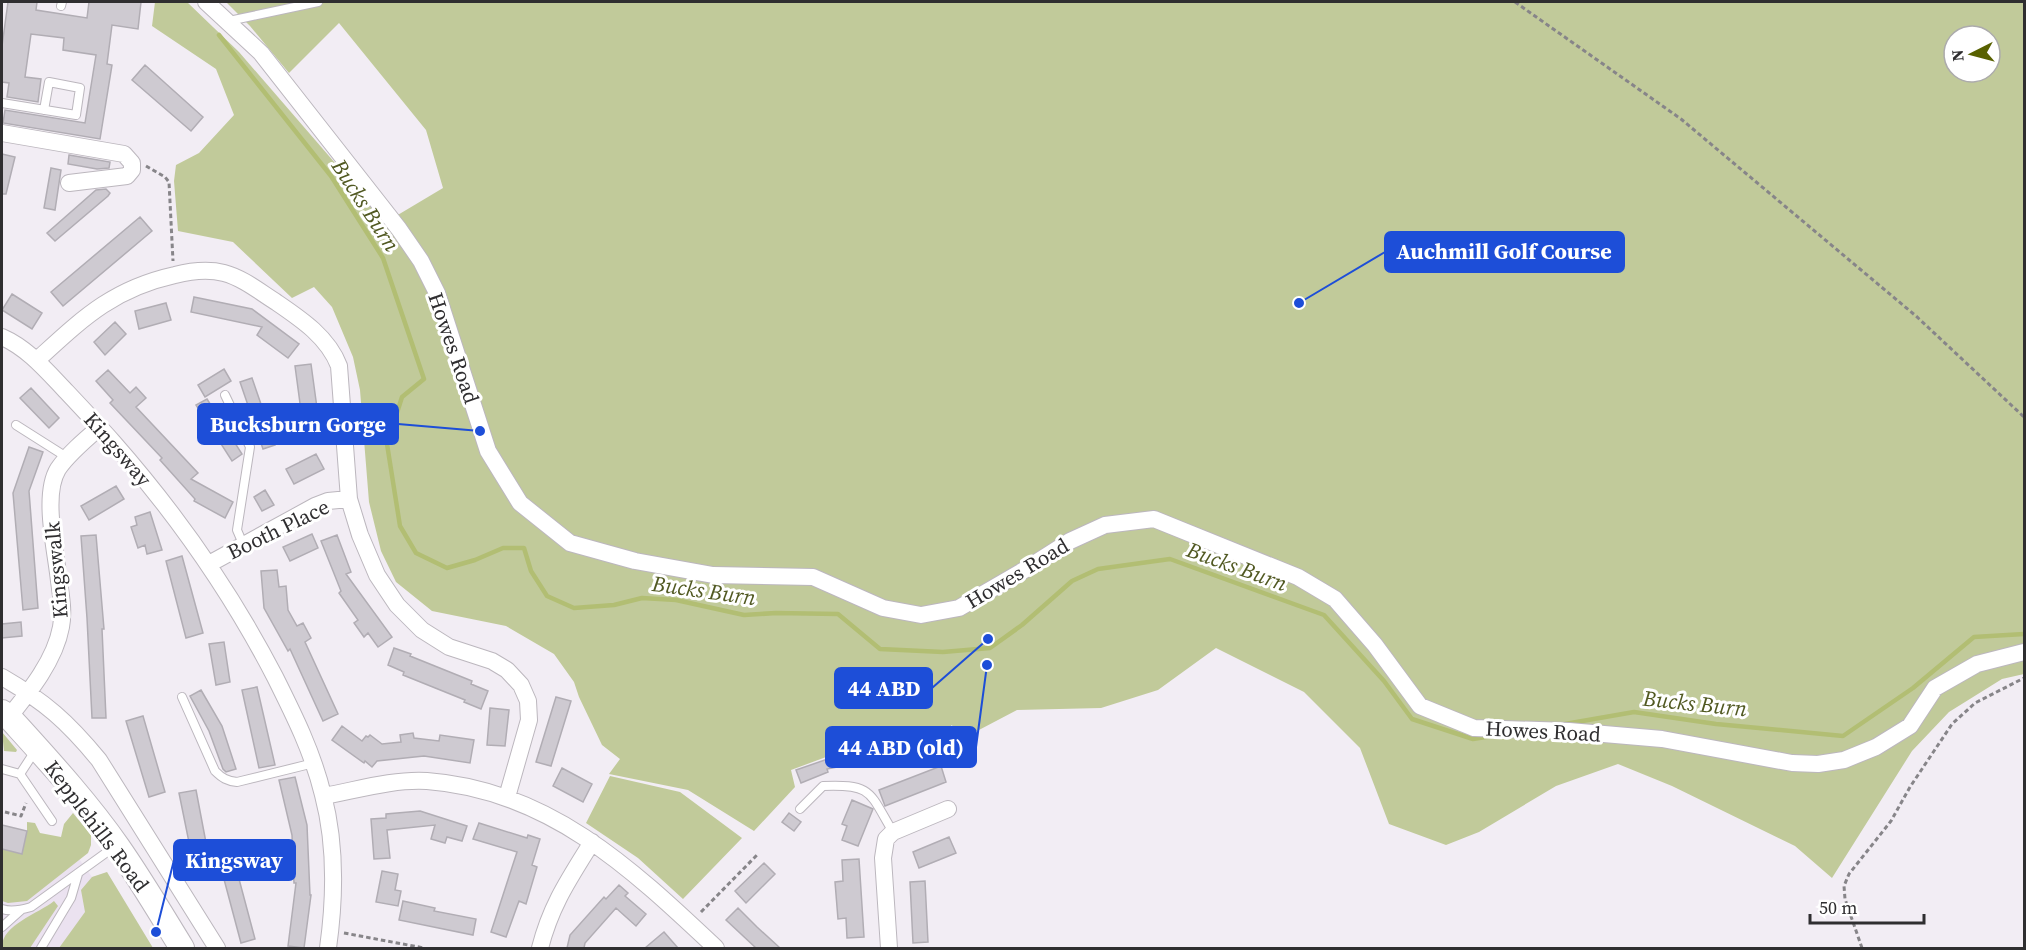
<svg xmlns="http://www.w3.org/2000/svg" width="2026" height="950" font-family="'Source Serif 4',serif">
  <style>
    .built { fill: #ebe2f0 }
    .green { fill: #c1ca9a; fill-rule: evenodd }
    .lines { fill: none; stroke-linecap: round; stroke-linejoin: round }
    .stream { stroke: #b2be73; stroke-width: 4.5 }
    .building { fill: #cecad1; stroke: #b1adb4; stroke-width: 1.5 }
    .lane-casing { stroke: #bcb7be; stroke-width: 10 }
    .street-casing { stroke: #bcb7be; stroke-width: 18 }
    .secondary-casing { stroke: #bcb7be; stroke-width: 26 }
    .path { stroke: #878589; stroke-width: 3; stroke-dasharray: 4.5 3; stroke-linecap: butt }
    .lane { stroke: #fff; stroke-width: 8 }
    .street { stroke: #fff; stroke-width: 16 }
    .secondary { stroke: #fff; stroke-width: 24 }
    .labels { text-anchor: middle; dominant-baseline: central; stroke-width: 6; stroke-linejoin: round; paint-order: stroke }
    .street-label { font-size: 21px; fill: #2f2e30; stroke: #fff }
    .water-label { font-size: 22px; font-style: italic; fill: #515922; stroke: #fff }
    .leader { fill: none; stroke: #1d4ed8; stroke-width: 2 }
    .callout-dot { fill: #1d4ed8; stroke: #fff; stroke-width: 2 }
    .callout { fill: #1d4ed8; stroke: #1d4ed8; stroke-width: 2 }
    .callout-label { font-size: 22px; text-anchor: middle; font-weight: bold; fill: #fff }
  </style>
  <rect width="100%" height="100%" fill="#f2edf4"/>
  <path class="built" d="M72,849L92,877L107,872L153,948H2V864Z"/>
  <path class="green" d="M155,2H187L239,52L386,222L443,188L426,130L339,23L289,73L250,26L226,2H2024V674L2002,679L1949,712L1912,751L1832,878L1795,846L1672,786L1618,764L1556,786L1479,832L1446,845L1389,824L1360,748L1304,692L1216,648L1158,690L1101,708L1017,710L958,741L952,725L946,730L845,750L791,770L795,787L754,831L688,790L609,774L620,759L602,745L579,697L574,682L554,654L506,626L432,611L396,582L381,551L369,502L360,390L353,357L332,307L314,287L292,298L233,242L178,231L174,181L176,165L199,153L234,115L216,69L152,26ZM1954,36H1990V72H1954Z
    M2,732L17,750L16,752L4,751Z
    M610,776L680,792L742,838L683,899L638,858L586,823Z
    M73,813L91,835V845L88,853L27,901L8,903L2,901V849L22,853L27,831V822L35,823L40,833L61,837L64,824Z
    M107,872L153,948H59L85,912L81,890L92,877Z
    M54,901L58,906L30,948H2C1,925 38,914 54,901Z"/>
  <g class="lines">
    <path class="stream" d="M219,35L331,176L383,258L424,379L402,397L387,444L400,526L416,553L447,568L475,560L503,548H524L531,571L547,596L574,608L614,605L642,598L676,600L744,615L776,613L838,614L880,649L943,652L990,648L1022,625L1072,581L1098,569L1170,559L1324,615L1384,681L1412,719L1473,739L1492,736
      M1565,724L1634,712L1716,724L1843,736L1913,688L1974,637L2024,634"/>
  </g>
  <path class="building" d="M8,2H37L36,10L87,18L89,2H141L138,29L112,25L107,64L112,65L100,139L3,123L5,110L85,123L96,55L63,50L64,38L31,34L25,77L41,79L38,102L7,97L9,83L2,82V46Z
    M145,65L203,117L191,131L132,80Z
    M2,154L15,157L6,194H2Z
    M69,155L110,162L109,168L97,169L68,164Z
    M51,168L61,170L55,210L44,208Z
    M106,189L110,193L108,196L55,241L47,233L96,190Z
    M140,217L152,231L63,306L51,292Z
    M12,294L42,313L32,329L2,310Z
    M194,297L252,309L299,344L288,358L257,335L262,327L191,312Z
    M166,303L171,320L139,329L135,311Z
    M115,322L126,334L105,355L94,342Z
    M311,364L320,430L304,433L295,366Z
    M224,369L231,381L205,397L198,385Z
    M108,370L130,393L136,387L146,398L136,407L198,473L191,479L233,502L225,518L194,501L195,499L160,460L162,458L110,403L113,400L96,381Z
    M252,378L275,445L263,449L240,382Z
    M31,388L59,418L49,428L20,398Z
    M207,399L242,454L232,461L196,405Z
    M29,447L43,452L29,491L38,608L23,610L13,493Z
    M316,454L324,469L294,484L286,469Z
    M116,486L124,499L89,520L81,506Z
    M265,490L274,505L262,511L254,497Z
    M150,512L162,550L147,554L145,545L138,548L131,527L137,525L135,517Z
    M312,534L318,548L290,561L283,547Z
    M96,535L104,629H102L106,718H92L87,618L81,536Z
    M337,535L351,572L346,574L392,637L378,647L368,633L364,637L354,623L358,620L339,593L341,591L321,541Z
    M182,556L203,633L186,638L166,561Z
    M277,570L279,587L286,586L288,610L297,626L303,623L311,638L305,642L338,714L323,721L290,649L288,651L264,608L261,571Z
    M21,622L22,636L2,638V624Z
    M224,642L230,682L216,685L209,644Z
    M394,648L411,654L410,656L472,681L471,684L488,691L481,709L464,702L465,700L403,675L404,672L388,665Z
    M257,687L275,765L259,768L242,690Z
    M201,690L222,726L236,769L226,772L223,769L209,731L190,696Z
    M556,697L571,701L551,766L536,762Z
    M490,708L509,710L505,746L487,745Z
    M143,716L165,792L149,797L126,721Z
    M342,726L362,741L366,736L368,737L370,735L382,744L401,742L400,735L413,733L414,738L439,741L440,735L474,740L470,763L424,756L377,761L372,767L365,761L364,763L332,740Z
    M845,753L848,765L827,769L828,772L801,783L796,770Z
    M941,766L946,782L885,806L879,790Z
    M562,768L592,784L583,802L553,786Z
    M295,777L307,825L310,895H311L304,948L288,946L296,883H294L292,835L279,780Z
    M196,790L211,869L195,872L179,793Z
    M852,800L873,809L858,846L842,840L847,826L842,824Z
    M420,811L467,826L462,841L447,837L445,843L431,839L435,825L387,830L390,858L374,859L371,819L386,818V814Z
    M789,813L801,822L794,831L782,822Z
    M479,823L527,838L528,835L540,839L532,865L537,867L526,904L519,901L506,937L491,932L517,852L473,839Z
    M2,825L27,831L22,854L2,849Z
    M949,837L956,853L919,868L913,852Z
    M859,859L864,937L847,938L846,918L838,919L835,882L843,881L842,860Z
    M764,863L775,874L746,903L735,891Z
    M235,864L255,939L241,943L221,868Z
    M382,871L398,874L395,890L401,891L398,906L376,902Z
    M925,881L928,942L913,943L910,882Z
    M619,885L628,893L625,896L646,914L636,926L616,908L585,943L584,948H567L570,935L604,897L606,899Z
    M403,901L435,908L434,911L476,919L473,935L399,920Z
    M738,908L757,927L780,948H756L726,920Z
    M664,932L678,948H645L658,937Z"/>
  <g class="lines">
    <defs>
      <path id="lane" d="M61,6L62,2
        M229,21L318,2
        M2,103L76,115L80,88L49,82L44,110
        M225,395L250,447L237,530L243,544
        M16,425L68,458
        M182,697L215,771C222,778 227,781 237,782L314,763
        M35,751L20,774L52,821
        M2,769L20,774
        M800,809L823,786C873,784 869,792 893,832
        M2,909C11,912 21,910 31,907L114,847
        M2,927L21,910
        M41,948L71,898L78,874"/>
      <path id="street" d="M206,2L261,53L399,229L421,261L437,293L488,451L520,503L570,543L635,561L713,575L813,577L883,608L921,615L959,608L1026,569L1070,541L1105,525L1154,519L1298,577L1335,599L1375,645L1420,706L1474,728L1569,731L1662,739L1792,763L1818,764L1844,760L1876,747L1910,726L1935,688L1977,664L2024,652
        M2,133L124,154L132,163V170L127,176L69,183
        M2,337C27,348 45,369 64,389C80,406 97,424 113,442C178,516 230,590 275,677C294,715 313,753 323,795C336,844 335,898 328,948
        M37,360C82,319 112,289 175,275C191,271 208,269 224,273C243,278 260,292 276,302C301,319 328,337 339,366L349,499L360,535L377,575L397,605L422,630L449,647L492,661L507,670L521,685L528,701L529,720L507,797
        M209,564L315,506L328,501L349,499
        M2,677C45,702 67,721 99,760L217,948
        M9,717C30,691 55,660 61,627C64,611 61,597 59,581C56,551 42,495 58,469C68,454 86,439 100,427
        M324,796C357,790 393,779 427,781C549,790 632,869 716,948
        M540,948C551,905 569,879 592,842
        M889,948L883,858L886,839L893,832L948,809"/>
      <path id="secondary" d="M2,712L9,717C47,759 86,801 118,847C141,880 161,914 182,948"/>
    </defs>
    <use href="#lane" class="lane-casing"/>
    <use href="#street" class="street-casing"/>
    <use href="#secondary" class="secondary-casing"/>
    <path class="path" d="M1515,2L1681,119L1916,316L2024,417
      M146,166L165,177L169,182L173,261
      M5,812L21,816L26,803
      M701,912L757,855
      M344,933L424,948
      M1862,948L1845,899L1844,886L1849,874L1891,821L1910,787L1952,724L1975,703L2024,678"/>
    <use href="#lane" class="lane"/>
    <use href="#street" class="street"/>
    <use href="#secondary" class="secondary"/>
  </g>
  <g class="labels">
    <g class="street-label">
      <text transform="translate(454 348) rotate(71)">Howes Road</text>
      <text transform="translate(118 449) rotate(49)">Kingsway</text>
      <text transform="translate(278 529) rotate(-26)">Booth Place</text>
      <text transform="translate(56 570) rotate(-95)">Kingswalk</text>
      <text transform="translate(1017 573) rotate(-31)">Howes Road</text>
      <text transform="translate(1543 731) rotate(3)">Howes Road</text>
      <text transform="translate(97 826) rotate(53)">Kepplehills Road</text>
    </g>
    <g class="water-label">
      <text transform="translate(366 205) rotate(57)">Bucks Burn</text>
      <text transform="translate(1237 566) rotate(20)">Bucks Burn</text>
      <text transform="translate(704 590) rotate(8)">Bucks Burn</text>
      <text transform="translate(1695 703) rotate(6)">Bucks Burn</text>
    </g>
  </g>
  <path class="leader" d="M1299 303L1385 252M480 431L398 424M988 639L932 688M987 665L976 747M156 932L174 860"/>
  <g class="callout-dot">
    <circle cx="1299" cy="303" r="6"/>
    <circle cx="480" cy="431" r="6"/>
    <circle cx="988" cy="639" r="6"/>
    <circle cx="987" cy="665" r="6"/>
    <circle cx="156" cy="932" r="6"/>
  </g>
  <g class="callout">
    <rect x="1385" y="232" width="239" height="40" rx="6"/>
    <rect x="198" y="404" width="200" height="40" rx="6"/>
    <rect x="835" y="668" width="97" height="40" rx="6"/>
    <rect x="826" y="727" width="150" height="40" rx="6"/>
    <rect x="174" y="840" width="121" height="40" rx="6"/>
  </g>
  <g class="callout-label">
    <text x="1504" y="259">Auchmill Golf Course</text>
    <text x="298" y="432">Bucksburn Gorge</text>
    <text x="884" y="696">44 ABD</text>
    <text x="901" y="755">44 ABD (old)</text>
    <text x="234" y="868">Kingsway</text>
  </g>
  <rect width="2026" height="950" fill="none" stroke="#2f2e30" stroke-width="6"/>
  <g transform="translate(1972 54) rotate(264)"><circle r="28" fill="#ffffff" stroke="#acabac" stroke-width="1.5"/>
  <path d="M0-4.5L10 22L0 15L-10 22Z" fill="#586100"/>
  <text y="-9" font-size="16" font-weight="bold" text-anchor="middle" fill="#2f2e30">N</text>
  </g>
  <path d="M1810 914v9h114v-9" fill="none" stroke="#2f2e30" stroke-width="3"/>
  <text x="1819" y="914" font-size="18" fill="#2f2e30" stroke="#ffffff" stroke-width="4.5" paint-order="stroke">50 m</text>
</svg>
